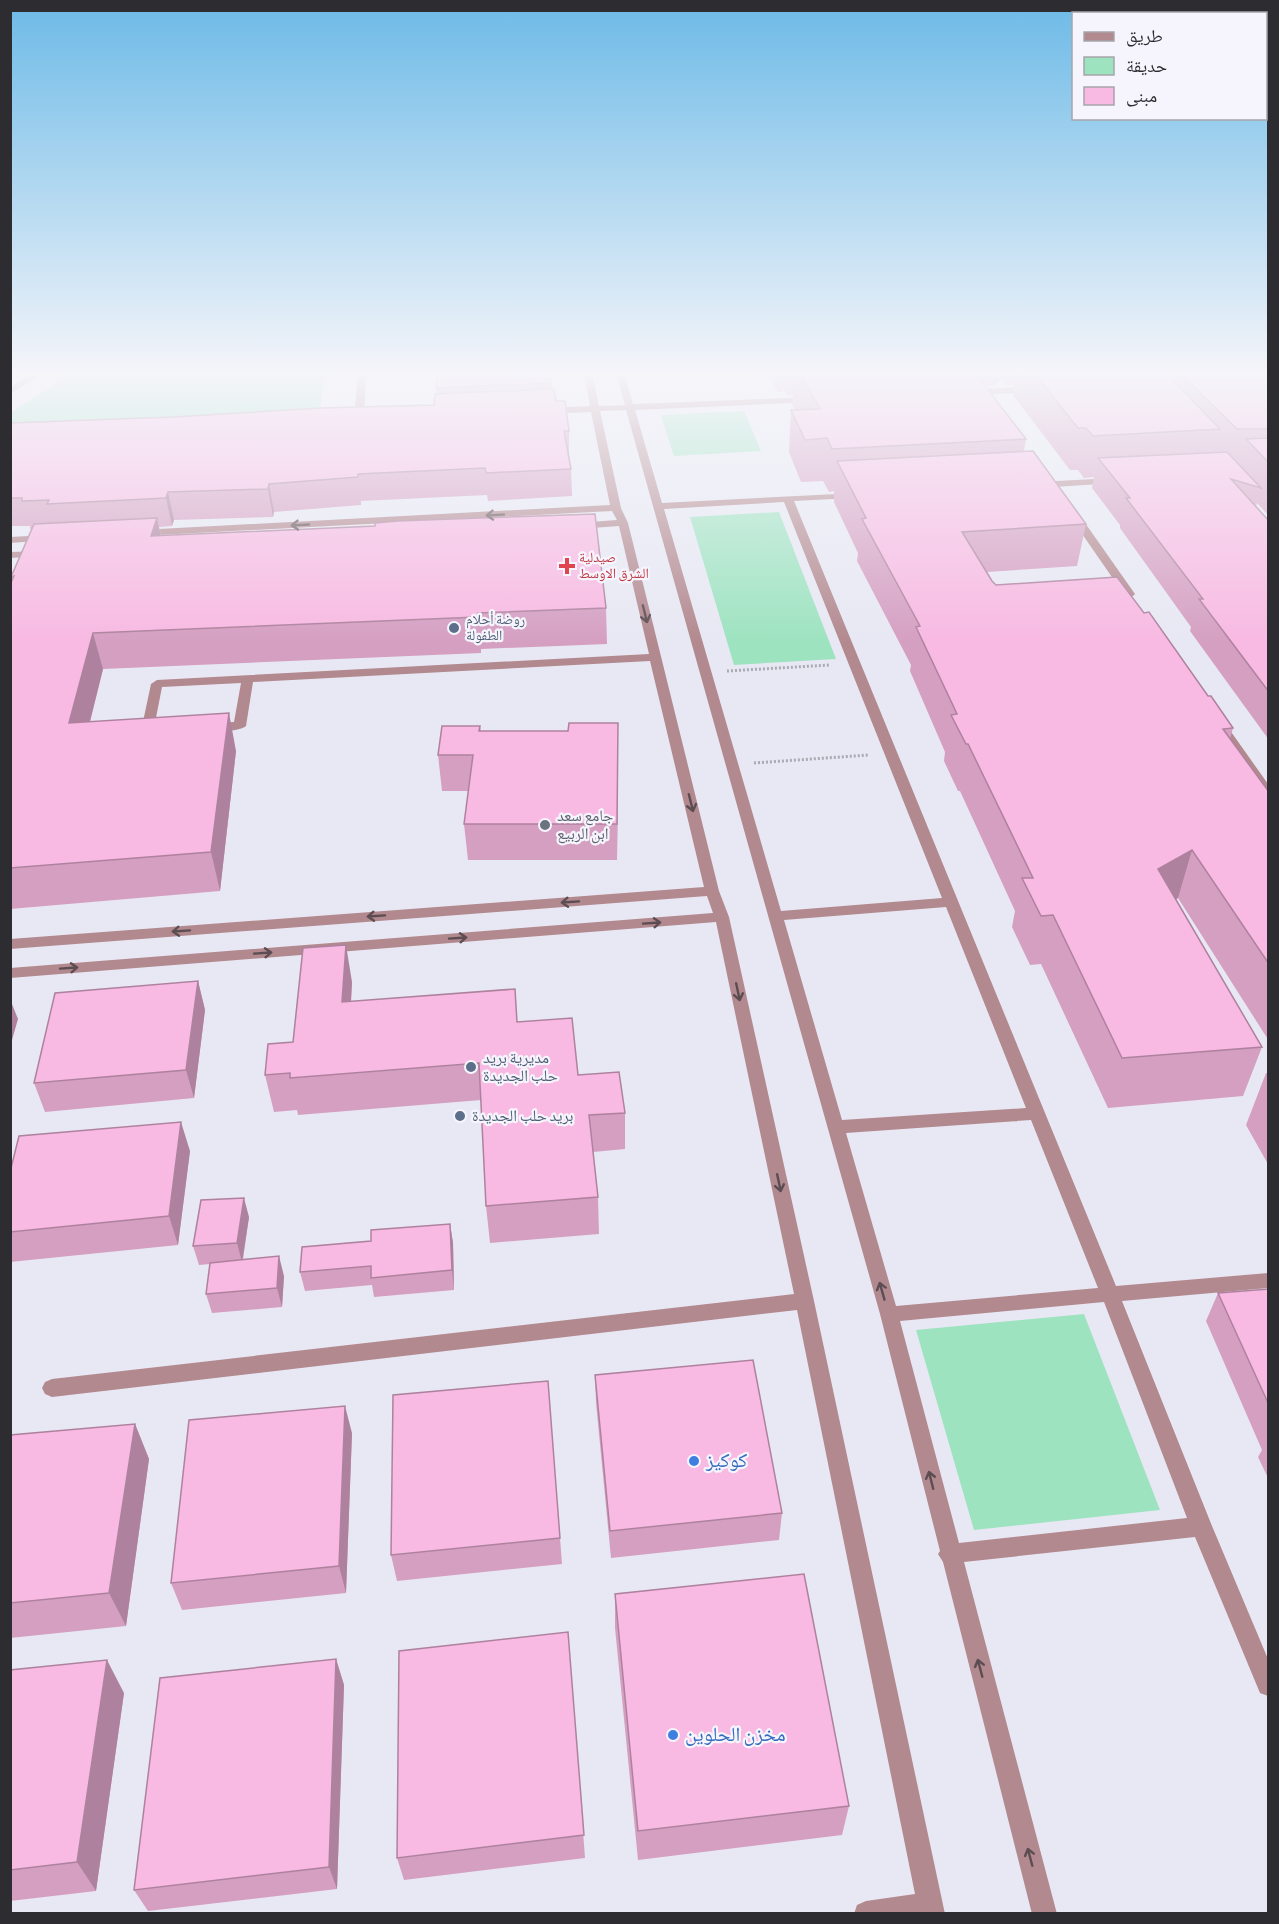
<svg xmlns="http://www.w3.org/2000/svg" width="1279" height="1924" font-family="'Alegreya Sans','Noto Naskh Arabic',sans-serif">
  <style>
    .green { fill: #9de3c0 }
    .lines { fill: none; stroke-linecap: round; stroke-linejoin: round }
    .path { stroke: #aaaab3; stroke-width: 3; stroke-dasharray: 2 2; stroke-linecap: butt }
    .minor { fill: #b2898f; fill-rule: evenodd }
    .wall { fill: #d59fc2 }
    .shaded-wall { fill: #ae829e }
    .building { fill: #f8b9e2; stroke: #ae829e; stroke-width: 1.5 }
    .oneway { stroke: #5c4d52 }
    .health-dot { fill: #e0444e; stroke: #f6f5fd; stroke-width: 2 }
    .service-dot { fill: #5c6f8a; stroke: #f6f5fd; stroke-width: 2 }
    .worship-dot { fill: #6b7280; stroke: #f6f5fd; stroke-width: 2 }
    .shop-dot { fill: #3f7fe0; stroke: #f6f5fd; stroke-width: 2 }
    .labels { text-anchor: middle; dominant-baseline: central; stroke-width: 4.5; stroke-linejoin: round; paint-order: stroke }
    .far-health-label { font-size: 14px; fill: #be3a42; stroke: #f6f5fd; text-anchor: start }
    .far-service-label { font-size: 14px; fill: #4e5e75; stroke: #f6f5fd; text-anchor: start }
    .worship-label { font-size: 16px; fill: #5b616d; stroke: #f6f5fd; text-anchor: start }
    .service-label { font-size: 16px; fill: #4e5e75; stroke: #f6f5fd; text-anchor: start }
    .near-shop-label { font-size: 20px; fill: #366cbe; stroke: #f6f5fd; text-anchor: start }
  </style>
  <rect width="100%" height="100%" fill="#e8e8f4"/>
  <path class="green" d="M73,373H325L319,415L11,430L10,413Z
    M744,411L761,451L674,456L661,415Z
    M779,512L836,659L734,665L690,517Z
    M1084,1314L1160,1510L974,1530L916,1330Z"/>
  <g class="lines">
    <path class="path" d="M727,671L830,665
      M754,763L869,755"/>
    <path class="minor" d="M33,373H44L10,394V387Z
      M358,373H366L364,418L359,421L354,418Z
      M584,373H592L599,406L625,405L616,373H624L633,404L814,397V401L811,402L635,410L662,503L856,493V497L852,498L794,501L1116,1286L1268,1273V1288L1122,1301L1212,1526L1268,1659V1696L1260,1693L1195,1537L964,1562L1057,1914H1032L943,1562L938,1554L940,1551L880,1314L626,410L600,411L621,508L628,523L719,891L729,917L814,1301L945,1914H854L857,1905L866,1901L915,1894L797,1310L52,1397L45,1394L42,1388L45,1382L52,1379L794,1294L716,922L10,978V968L713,913L707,896L10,949V939L704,887L650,661L253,682L246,726C238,732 214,733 206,727L212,723L234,722L241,683L162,687L154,728L158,731L152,735L143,734L141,731L151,684L157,680L649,654L619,526L577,529L572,526L577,523L617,520L612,511L140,536L135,533L140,530L610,505L591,412L547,414L542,411L547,408L590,406ZM784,502L942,898L781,911L664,509ZM946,907L1026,1108L842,1120L784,920ZM1031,1120L1098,1288L896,1306L846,1133ZM1104,1302L1187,1518L959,1543L900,1321Z
      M1035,387L1036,389L1032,392L970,395L966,392L970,389Z
      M1113,478L1116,479V483L1038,488L1033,485L1038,482Z
      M1070,513H1078L1135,594L1133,596H1125L1069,515Z
      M47,535L51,536V540L10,543V537Z
      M40,551L45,554L44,556L10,558V552Z
      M1218,718L1222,719L1268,784V797L1263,796L1212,722Z"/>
  </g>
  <path class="wall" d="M768,373H1269V516L1257,503L1256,507L1269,521V740L1190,631L1191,627L1120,528V525L1092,488L1094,477L1084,478L1078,470H1070L1013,395L1014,385H1005L1001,379L992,386H985L1026,439L1024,451L1086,524L1077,566L987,572L992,581L996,585L1208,696L1233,728L1230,739L1269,792V1041L1178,898L1176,899L1262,1047L1243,1096L1108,1108L1041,964L1030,965L1012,927L1015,911L960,791H958L944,761L945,752L910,671L911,665L857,561L858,553L834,502V491L829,492L823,481L801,482L789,452L791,410H795L792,404L793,395H787L785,391L778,392Z
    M552,383V389L569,431V458L571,469L572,496L488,501L487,495L361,501V505L274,512L273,517L174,520L172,526L159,527L161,535L606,608L607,644L481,649V653L103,669L90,722L236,751L220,891L10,909V585L12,581L11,577L32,529H30V526H10V423L173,417L434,405L437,394L436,388Z
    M618,723L617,860H468L464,824L469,791H442L438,755L480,726L481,731H568Z
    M198,981L205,1010L194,1098L45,1112L34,1083Z
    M352,982L351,1002L517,1022L578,1075L625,1113V1149L593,1152L598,1197L599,1234L490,1243L486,1206L481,1100L298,1115L297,1110L274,1112L265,1075L293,1042Z
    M1266,1073H1269V1166L1246,1125Z
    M190,1151L178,1245L10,1262V1172Z
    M249,1217L243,1260L284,1276L282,1307L212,1313L206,1294L210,1264L199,1265L193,1246Z
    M450,1224L453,1243L454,1290L374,1297L372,1285L305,1291L300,1272L371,1241Z
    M1269,1289V1480L1258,1457L1262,1450L1206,1321L1218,1293Z
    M595,1375L782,1513L779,1540L611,1558L596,1403Z
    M548,1381L562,1564L397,1581L391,1555Z
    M135,1424L149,1459L126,1626L10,1638V1435Z
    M352,1433L346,1593L182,1610L171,1583Z
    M615,1594L849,1806L842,1835L638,1860L615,1628Z
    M568,1632L585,1858L404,1880L397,1858Z
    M336,1659L344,1685L337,1889L148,1911L134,1890Z
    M10,1670L124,1693L96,1891L10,1901Z"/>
  <path class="shaded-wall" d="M972,373H981L978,396Z
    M994,373H1002L1001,379L992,386Z
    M269,484L274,512L273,517L268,489Z
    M168,492L174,520L172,526L166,498Z
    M157,518L164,552L151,536Z
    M93,633L103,669L80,761L69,723Z
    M229,713L236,751L220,891L211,852Z
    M618,723V758L617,860V824Z
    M1192,850L1178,898L1144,918L1158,869Z
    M346,945L352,982L349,1039L342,1002Z
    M198,981L205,1010L194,1098L186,1070Z
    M10,999L18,1019L10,1047Z
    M181,1122L190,1151L178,1245L169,1216Z
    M244,1198L249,1217L242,1262L237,1243Z
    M450,1224L453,1243L454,1290L452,1270Z
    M279,1256L284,1276L282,1307L277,1288Z
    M345,1406L352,1433L346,1593L339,1566Z
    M135,1424L149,1459L126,1626L109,1593Z
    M336,1659L344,1685L337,1889L329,1867Z
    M107,1660L124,1693L96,1891L77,1862Z"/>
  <path class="building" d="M438,373H550L552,383L436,388Z
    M800,373H975L1026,439L832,449L827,438L805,440L791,410L820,409Z
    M1034,373H1166L1220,429L1093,436L1086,428H1078Z
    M1180,373H1269V429H1237Z
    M554,389L556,401H565L569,431H564L571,469L486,473L485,468L358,474V477L269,484L268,489L168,492L166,498L47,504L49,500L22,501V498H10V423L173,417L321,408L434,405L435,394Z
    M1269,438V463L1246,439Z
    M1033,451L1086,524L962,532L992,581L996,585L1117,577L1144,613L1149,612L1208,696H1211L1233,728L1223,729L1269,792V964L1192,850L1158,869L1262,1047L1122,1058L1053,915L1041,916L1022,878H1033L968,744H966L951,715L957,714L916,627L920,626L862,519L866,518L837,461Z
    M1227,452L1261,488L1231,479L1269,521V692L1199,599H1203L1126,498H1130L1098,458Z
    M595,514L606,608L478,613V617L93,633L69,723L229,713L211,852L10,868V585L14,576L11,577L34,524L157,518L151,536L375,526V523L397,521Z
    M569,723H618L617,824H464L473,755H438L442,726H480L479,731H568Z
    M346,945L342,1002L515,989L517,1022L572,1018L578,1075L619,1072L625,1113L589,1115L598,1197L486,1206L479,1063L290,1078V1073L265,1075L268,1044L293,1042L303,948Z
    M198,981L186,1070L34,1083L55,993Z
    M181,1122L169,1216L10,1232V1172L19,1136Z
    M244,1198L237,1243L193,1246L201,1200Z
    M450,1224L452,1270L371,1278V1266L300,1272L302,1247L371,1241V1230Z
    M279,1256L277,1288L206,1294L210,1263Z
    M1269,1289V1405L1218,1293Z
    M753,1360L782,1513L610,1531L595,1375Z
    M548,1381L560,1538L391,1555L393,1395Z
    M345,1406L339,1566L171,1583L189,1420Z
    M135,1424L109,1593L10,1603V1435Z
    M804,1574L849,1806L638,1831L615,1594Z
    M568,1632L584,1835L397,1858L399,1651Z
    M336,1659L329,1867L134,1890L160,1678Z
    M107,1660L77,1862L10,1870V1670Z"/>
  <defs><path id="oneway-shaft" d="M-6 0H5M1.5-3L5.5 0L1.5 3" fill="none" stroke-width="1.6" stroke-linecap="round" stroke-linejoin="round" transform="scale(1.5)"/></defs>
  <g class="oneway">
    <use href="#oneway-shaft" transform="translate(495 515) rotate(177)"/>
    <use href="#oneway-shaft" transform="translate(300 525) rotate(177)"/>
    <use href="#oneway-shaft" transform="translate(645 614) rotate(76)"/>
    <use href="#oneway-shaft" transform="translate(691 803) rotate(76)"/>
    <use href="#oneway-shaft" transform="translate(570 902) rotate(176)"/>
    <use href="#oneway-shaft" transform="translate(376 916) rotate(176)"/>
    <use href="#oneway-shaft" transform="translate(652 923) rotate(-4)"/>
    <use href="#oneway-shaft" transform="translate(181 931) rotate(176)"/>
    <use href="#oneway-shaft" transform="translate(458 938) rotate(-4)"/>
    <use href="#oneway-shaft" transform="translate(263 953) rotate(-4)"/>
    <use href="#oneway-shaft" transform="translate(69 968) rotate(-4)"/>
    <use href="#oneway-shaft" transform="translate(738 992) rotate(78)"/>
    <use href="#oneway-shaft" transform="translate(779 1183) rotate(78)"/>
    <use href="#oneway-shaft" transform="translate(882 1291) rotate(-106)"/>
    <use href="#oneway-shaft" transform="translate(931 1480) rotate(-104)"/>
    <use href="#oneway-shaft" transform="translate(980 1668) rotate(-105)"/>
    <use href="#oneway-shaft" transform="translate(1030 1857) rotate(-105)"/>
  </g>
  <linearGradient id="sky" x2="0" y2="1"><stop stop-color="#6cbae7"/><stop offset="0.58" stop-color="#f5f5fa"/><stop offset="1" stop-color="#f5f5fa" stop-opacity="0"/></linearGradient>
  <rect width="1279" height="643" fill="url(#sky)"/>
  <path class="health-dot" d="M564 557h6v6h6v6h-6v6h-6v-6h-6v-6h6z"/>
  <g class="service-dot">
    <circle cx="454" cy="628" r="6"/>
    <circle cx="471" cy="1067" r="6"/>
    <circle cx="460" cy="1116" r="6"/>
  </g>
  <circle class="worship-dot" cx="545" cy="825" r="6"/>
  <g class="shop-dot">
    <circle cx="694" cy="1461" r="6"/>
    <circle cx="673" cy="1735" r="6"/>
  </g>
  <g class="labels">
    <g class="far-health-label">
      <text x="579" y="558">صيدلية<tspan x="579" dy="16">الشرق الاوسط</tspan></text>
    </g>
    <g class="far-service-label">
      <text x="466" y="620">روضة أحلام<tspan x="466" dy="16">الطفولة</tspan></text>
    </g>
    <g class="worship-label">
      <text x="557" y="816">جامع سعد<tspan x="557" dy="18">ابن الربيع</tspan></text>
    </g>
    <g class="service-label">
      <text x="483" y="1058">مديرية بريد<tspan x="483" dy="18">حلب الجديدة</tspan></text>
      <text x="472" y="1116">بريد حلب الجديدة</text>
    </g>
    <g class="near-shop-label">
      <text x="706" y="1461">كوكيز</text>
      <text x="685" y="1735">مخزن الحلوين</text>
    </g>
  </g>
  <rect width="1279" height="1924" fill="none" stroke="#2d2d31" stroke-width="24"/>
  <rect x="1072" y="12" width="195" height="108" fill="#f6f5fd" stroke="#a6a5ab" stroke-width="1.5"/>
  <rect x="1084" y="32" width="30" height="9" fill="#b2898f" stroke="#a6a5ab" stroke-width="1.5"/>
  <text x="1126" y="42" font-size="18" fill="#2d2d31">طريق</text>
  <rect x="1084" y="57" width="30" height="18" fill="#9de3c0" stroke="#a6a5ab" stroke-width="1.5"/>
  <text x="1126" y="72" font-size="18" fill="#2d2d31">حديقة</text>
  <rect x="1084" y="87" width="30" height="18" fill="#f8b9e2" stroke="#a6a5ab" stroke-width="1.5"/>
  <text x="1126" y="102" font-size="18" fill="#2d2d31">مبنى</text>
</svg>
